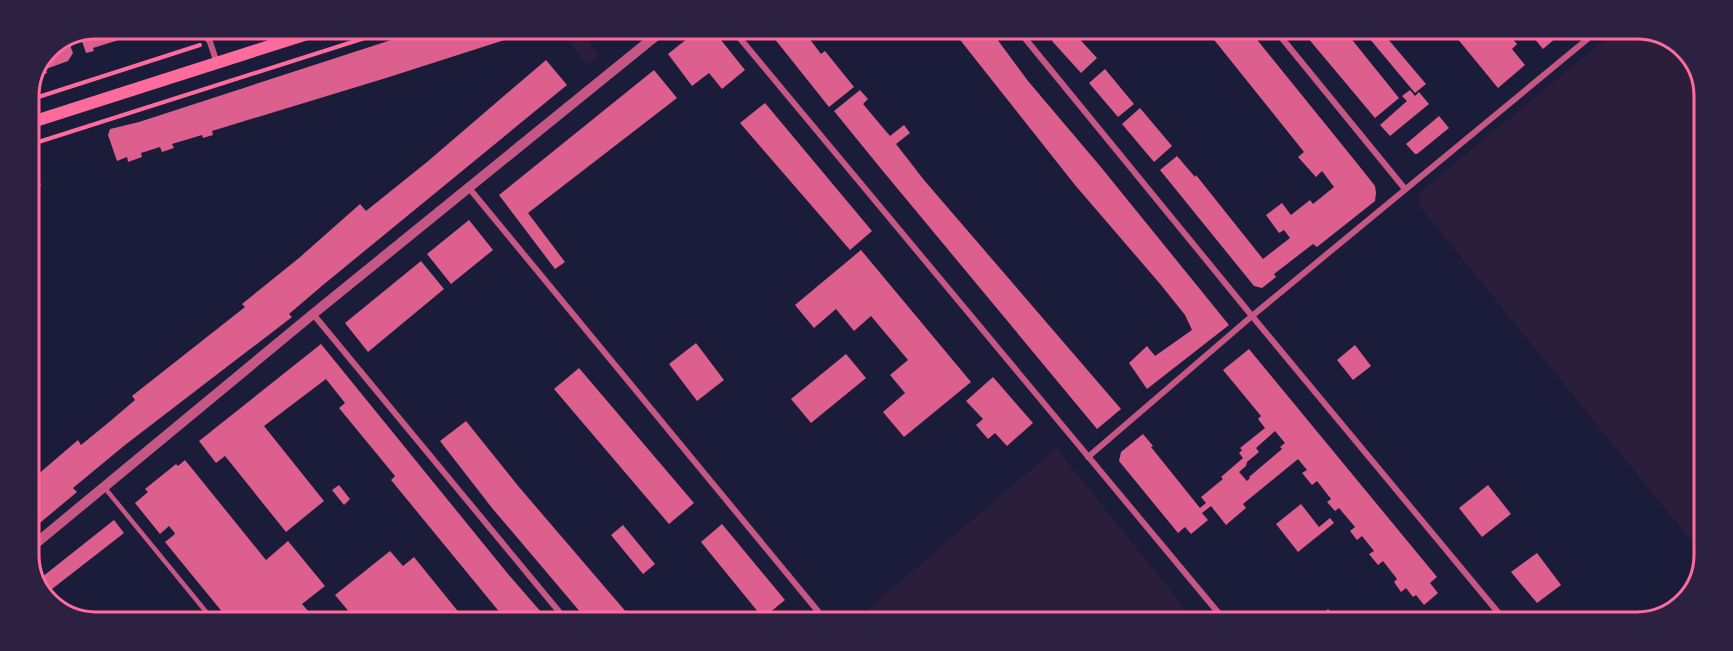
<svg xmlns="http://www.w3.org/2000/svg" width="1733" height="651" font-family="Jost,sans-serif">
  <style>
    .green { fill: #2a1e3b }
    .building { fill: #dd5f8e; fill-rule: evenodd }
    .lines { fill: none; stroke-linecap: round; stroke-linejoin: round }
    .path { stroke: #ff6b9d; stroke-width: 4 }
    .service { stroke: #c65784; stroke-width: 4.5 }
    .minor { stroke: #c65784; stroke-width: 6 }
    .tertiary { stroke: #c65784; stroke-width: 10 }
    .secondary { stroke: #ff6b9d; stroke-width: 12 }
    .rim { fill: none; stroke: #ff6b9d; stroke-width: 3 }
  </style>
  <rect width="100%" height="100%" fill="#1b1b3a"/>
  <path class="green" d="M561,30H583L599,56L587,66Z
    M1614,32H1659L1690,55L1704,92L1701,553L1416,202L1422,197L1419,193Z
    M1056,448L1188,612L1176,621H854Z"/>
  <path class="building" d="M96,28L136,29L138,34L93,48L94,51L86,53L80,35Z
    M425,29L525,30L526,33L386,78L212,131L213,135L203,138L202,135L172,144L174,148L162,152L160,147L141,153L142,157L128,162L127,157L117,161L108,135L110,129L139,122Z
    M698,30H713L745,70L722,89L709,73L692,86L668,54Z
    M774,30H803L821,54L825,51L854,87L829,107L770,33Z
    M953,31H991L1028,81L1100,166L1229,325L1147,389L1129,363L1147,346L1155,356L1192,330L1185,315L1161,285L1075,185Z
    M1063,31H1072L1097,58L1081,73L1052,41Z
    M1207,31H1250L1356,162L1375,186L1376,193L1375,201L1317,247L1313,244L1274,274L1276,277L1262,288L1254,286L1160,170L1177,156L1195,177L1196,175L1263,259L1290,238L1284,230L1279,233L1266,215L1282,203L1291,215L1310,200L1313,204L1334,187L1322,171L1316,177L1298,157L1304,152Z
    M1302,31H1345L1399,98L1375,118Z
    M1364,32H1382L1426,84L1415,93Z
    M1452,32H1507L1517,44L1512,49L1525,65L1498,88Z
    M1529,32H1563L1543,49Z
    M68,40L73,53L68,61L46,69L47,73L36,77L49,48Z
    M546,60L567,85L323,285L289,314L292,317L125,445L73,488L77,492L29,532V482L78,440L81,445L108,423L135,400L132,396L245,307L242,304L299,258L360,204L366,211L427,162Z
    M1105,69L1134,104L1118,117L1089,83Z
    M654,70L677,98L528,213L565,262L555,269L499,195Z
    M860,90L868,99L863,104L890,136L904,125L910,133L896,144L924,180L1121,409L1097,429L882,170L834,111Z
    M1410,90L1415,96L1419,92L1429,104L1390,136L1380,125L1407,101L1402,96Z
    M765,103L872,231L850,250L740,123Z
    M1140,108L1172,146L1154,162L1122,124Z
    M1439,116L1449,128L1417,154H1415L1406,144Z
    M29,152L41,185L29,190Z
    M469,220L493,250L451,284L427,254Z
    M861,250L971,382L904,437L883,412L905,393L890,375L908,360L871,316L854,331L836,309L814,328L795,305Z
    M421,261L444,289L368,352L345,323Z
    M696,343L724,380L697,401L669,364Z
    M321,344L508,574L548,620H506L391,480L395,476L339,408L345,403L326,379L264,426L324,501L286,532L225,456L216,463L199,441Z
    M1355,345L1371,366L1353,380L1337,360Z
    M1249,349L1437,577L1430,583L1438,593L1424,605L1416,595L1413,597L1406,588L1401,592L1394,582L1397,579L1383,561L1378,565L1369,554L1374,551L1362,536L1357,540L1350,531L1355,527L1339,508L1335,511L1327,502L1331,499L1317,481L1312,485L1302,473L1307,470L1298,459L1243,504L1246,508L1226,525L1211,506L1202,513L1208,520L1191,534L1185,527L1178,533L1119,461L1121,452L1143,434L1153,446L1151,447L1200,508L1206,503L1201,497L1223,479L1221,477L1243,458L1239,453L1242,450L1240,448L1265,428L1258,419L1261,416L1223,370ZM1275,431L1285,443L1280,447L1282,449L1249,477L1250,478L1247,481L1239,472L1246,466L1247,462L1259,452L1256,448Z
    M846,354L866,378L811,423L791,399Z
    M579,368L694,503L669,524L554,389Z
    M993,377L1033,423L1007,446L995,433L988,439L976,425L983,419L966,401Z
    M466,421L519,487L633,620H587L492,508L440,441Z
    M185,460L266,560L288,541L325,586L302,604L315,619H228L165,542L175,534L174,532L169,526L160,534L135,503L148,492L145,489L176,464L178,466Z
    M339,485L350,499L344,505L332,490Z
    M1488,485L1511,514L1482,537L1459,508Z
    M1301,504L1319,527L1330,518L1334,523L1298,552L1276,524Z
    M114,520L124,533L43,596L37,581Z
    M722,524L785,600L763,618L701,542Z
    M623,525L655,564L643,574L611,535Z
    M390,551L403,566L414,557L465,620L355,619L335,595Z
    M1537,553L1561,585L1537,603L1511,572Z
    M1328,609L1339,622H1313Z"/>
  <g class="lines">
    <path class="path" d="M222,38L249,29
      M29,100L200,45
      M29,145L393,29"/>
    <path class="service" d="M104,487L212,619"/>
    <path class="minor" d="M201,29L210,42L217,63
      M733,30L1226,622
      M1019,31L1252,316L1506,622
      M1276,31L1405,189
      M469,188L826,621
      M313,314L566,620
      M1088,457L1252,316L1596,32"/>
    <path class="tertiary" d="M29,549L313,314L663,30"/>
    <path class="secondary" d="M29,123L323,29"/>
  </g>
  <path d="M0 0H1733V651H0ZM96 39H1637A57 57 0 0 1 1694 96V555A57 57 0 0 1 1637 612H96A57 57 0 0 1 39 555V96A57 57 0 0 1 96 39Z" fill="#2d2142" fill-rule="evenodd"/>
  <path class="rim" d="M96 39H1637A57 57 0 0 1 1694 96V555A57 57 0 0 1 1637 612H96A57 57 0 0 1 39 555V96A57 57 0 0 1 96 39Z"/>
</svg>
